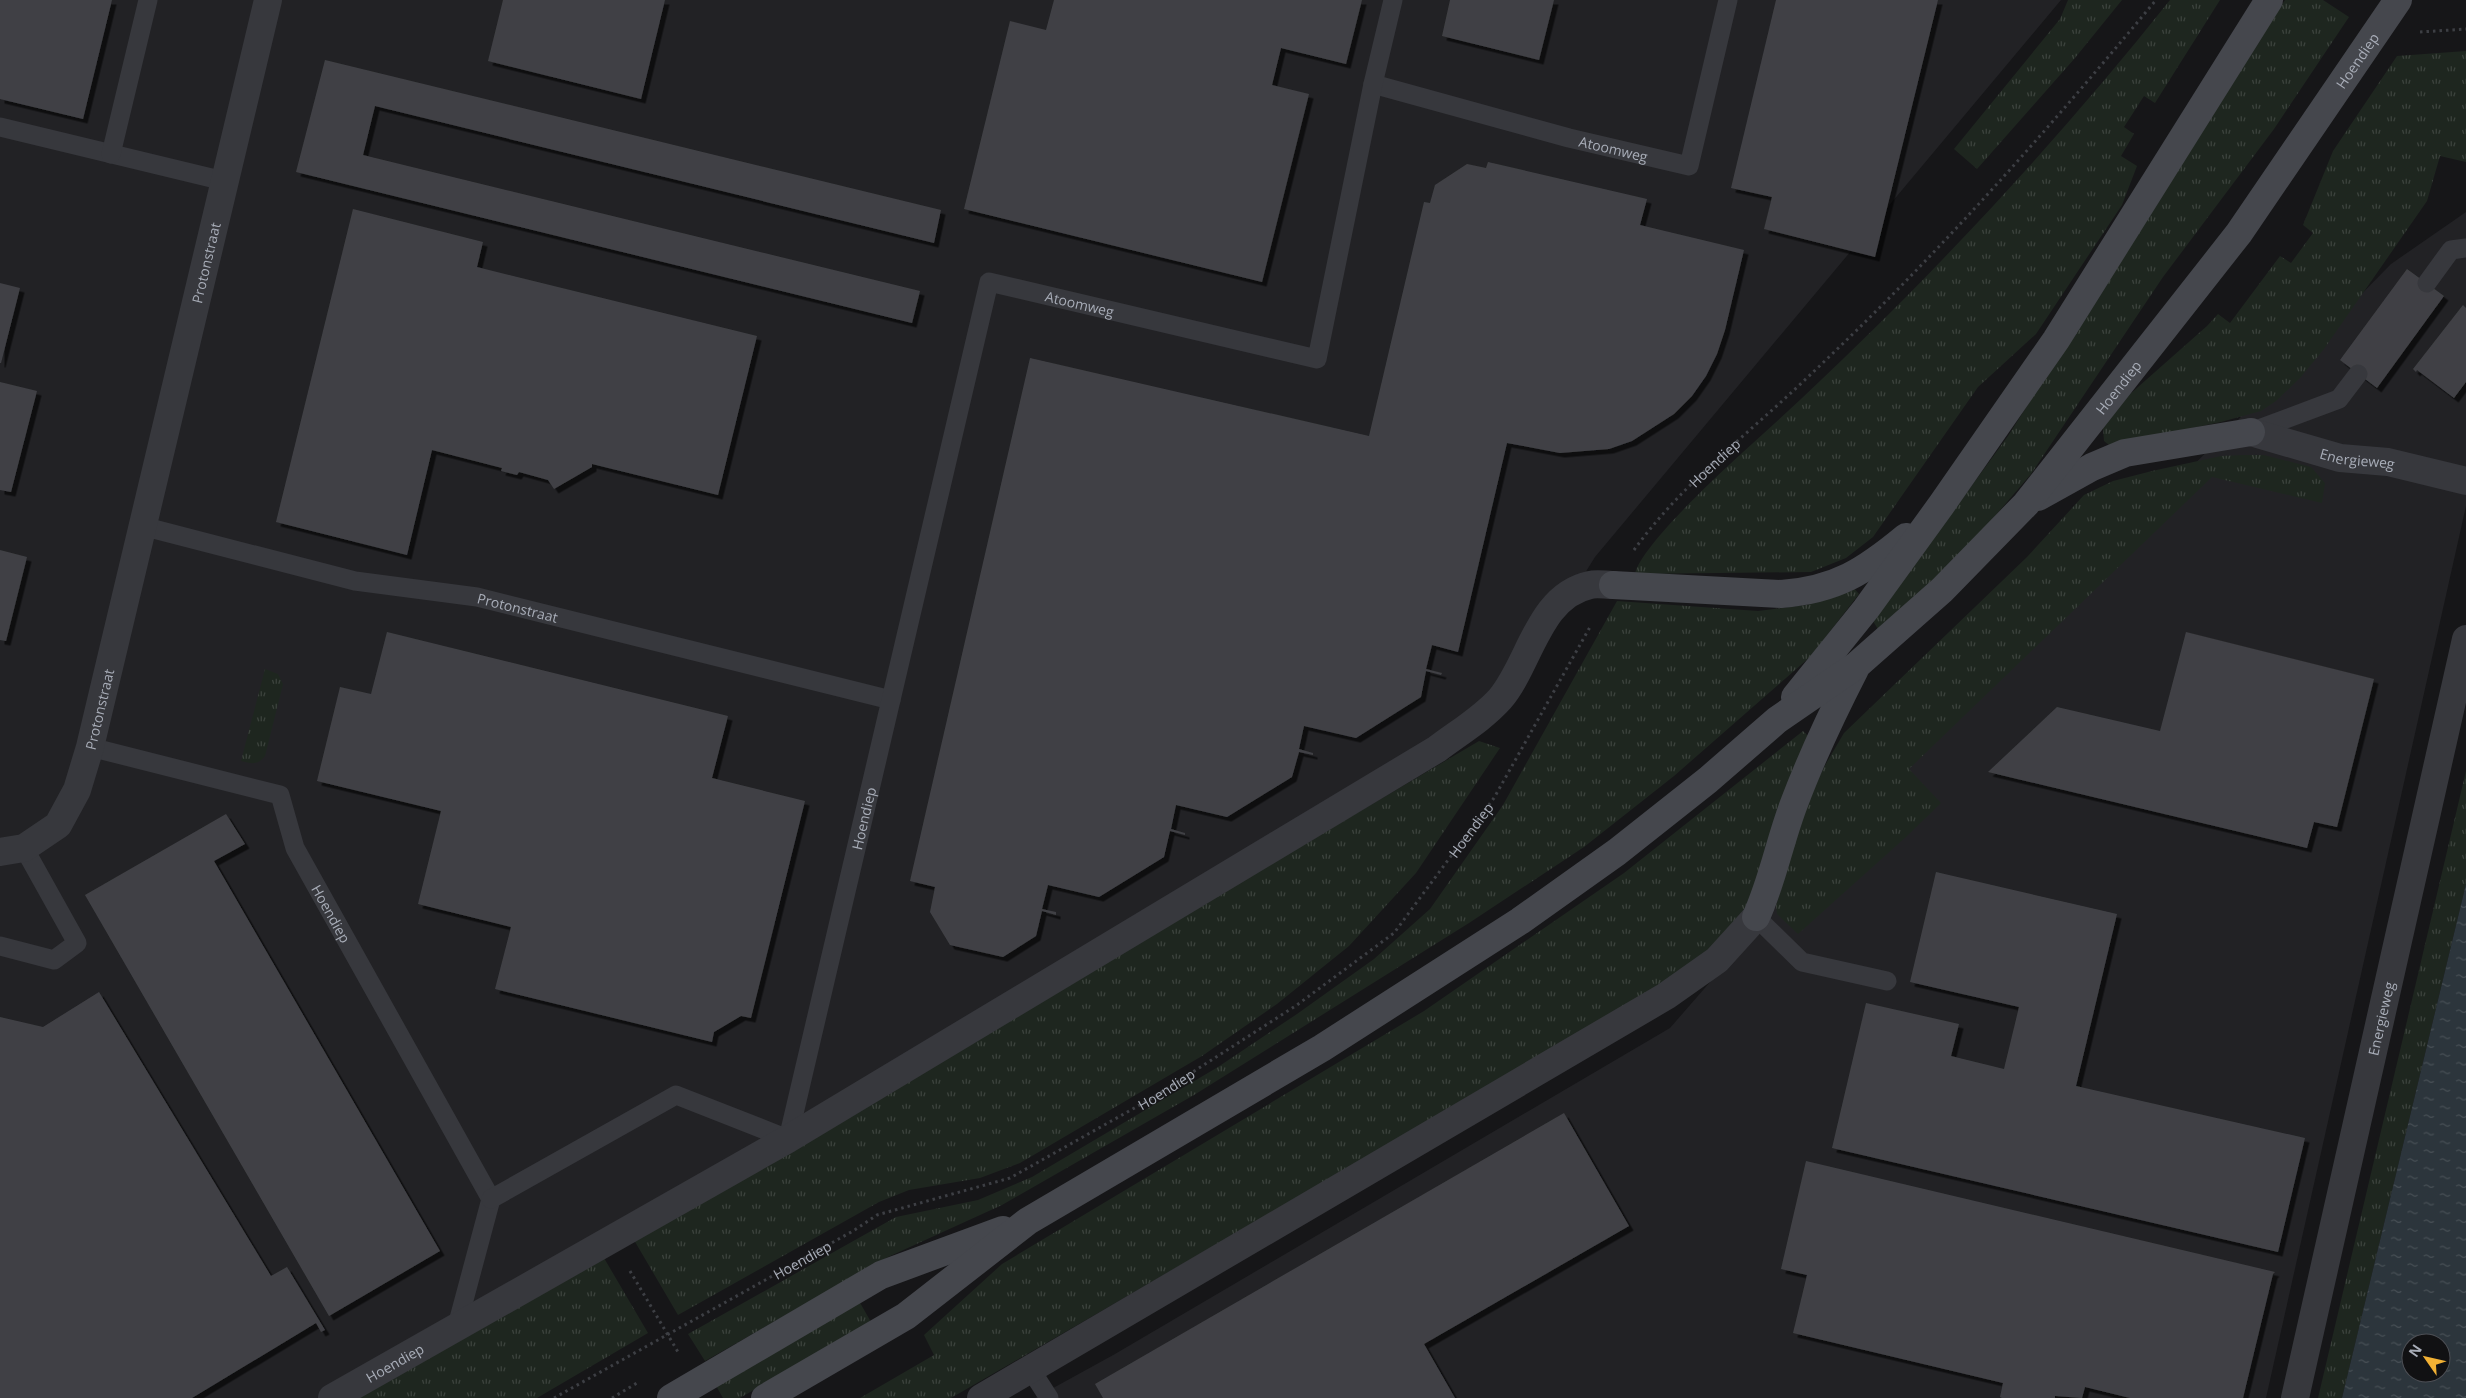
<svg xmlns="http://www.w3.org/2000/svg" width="2466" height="1398" font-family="'Open Sans',sans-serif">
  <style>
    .built { fill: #222225 }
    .grass { fill: url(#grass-tufts) }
    .water { fill: url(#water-ripples); fill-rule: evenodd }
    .building { fill: #404145; filter: url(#shadow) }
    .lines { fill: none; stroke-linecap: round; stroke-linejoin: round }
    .path { stroke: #3d3f44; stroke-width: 3; stroke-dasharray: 2.5 4; stroke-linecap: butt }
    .service { stroke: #37383d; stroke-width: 19 }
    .minor { stroke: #37383d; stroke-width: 28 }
    .secondary { stroke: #45474d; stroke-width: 28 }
    .labels { text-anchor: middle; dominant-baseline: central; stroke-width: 4; stroke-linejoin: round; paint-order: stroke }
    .street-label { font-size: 14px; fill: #a8adb8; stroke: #111113 }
  </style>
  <defs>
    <pattern id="grass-tufts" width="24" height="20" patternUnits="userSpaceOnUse" patternTransform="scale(1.25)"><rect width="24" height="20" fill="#1e261f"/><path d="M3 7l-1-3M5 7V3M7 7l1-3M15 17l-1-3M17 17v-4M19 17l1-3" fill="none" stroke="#3c433d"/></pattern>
    <pattern id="water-ripples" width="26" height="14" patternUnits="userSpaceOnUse" patternTransform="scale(1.25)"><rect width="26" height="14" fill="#2c353c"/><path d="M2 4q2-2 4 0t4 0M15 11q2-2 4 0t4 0" fill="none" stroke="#485056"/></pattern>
    <filter id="shadow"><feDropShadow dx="4.5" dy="4.5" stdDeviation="0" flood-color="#0009"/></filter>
  </defs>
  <rect width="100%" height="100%" fill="#161618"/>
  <path class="built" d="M0,0H2061L1595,557L1496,716L348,1398H0Z
    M2466,212V506L2266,1398H1035L1115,1354L1670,1028L1899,765L2391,264Z"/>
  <path class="grass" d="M2068,0H2122L2075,58L1977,169L1954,149L2060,19Z
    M2170,0H2220L2155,103L2144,96L2124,127L2134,134L2121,156L2137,166L2122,205L2036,334L1978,387L1873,537L1846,558L1811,572L1635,574C1641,546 1718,475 1742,453C1896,315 2041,162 2170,0Z
    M2285,0H2323L2349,17L2274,129L2163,277L2031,474L1965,551L1879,631L1873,621L2008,436Z
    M2466,51V162L2440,156L2427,201L2324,349L2300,378L2276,401L2261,411L2221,422L2109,445L2104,441L2103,428L2129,395L2207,326L2218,314L2230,323L2280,256L2291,263L2313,233L2303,225L2333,151L2397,56Z
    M2243,455H2264L2311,467L2325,483L2322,503L2212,477L1909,769L1941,803L1906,837L1798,934L1777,914L1776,906L1807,803L1824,767L1844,733L2027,557L2084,495L2113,481L2152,471L2221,456Z
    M1852,586L1859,594L1810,657L1674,776L1584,847L1469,923L1194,1095L1002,1205L888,1257L705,1361L688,1334L896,1217L978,1200L1032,1177L1218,1067L1297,1014L1374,959L1430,909L1503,805L1617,601L1758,611L1806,605Z
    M265,669L278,674L283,684L265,756C258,765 252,764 241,761Z
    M1803,731L1811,739L1752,897L1734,926L1682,975L951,1398H860L934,1355L924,1335L1002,1264L1424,1011L1624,873Z
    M1479,741L1500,748L1416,873L1349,946L1277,1004L1202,1056L1020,1163L980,1178L909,1190L879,1202L678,1315L634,1240Z
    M2466,771V884L2342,1398H2318Z
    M604,1258L648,1333L537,1398H355Z
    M859,1301L871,1322L740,1398H723L715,1384Z"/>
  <path class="water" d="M2466,884V1398H2342ZM2411,1343H2441V1373H2411Z"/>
  <path class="building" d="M0,0H112L83,119L0,99Z
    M503,0H665L641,99L488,61Z
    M1054,0H1362L1346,64L1281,48L1272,85L1309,94L1262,282L964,209L1010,21L1046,30Z
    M1450,0H1554L1539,60L1442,36Z
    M1776,0H1938L1875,257L1764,229L1772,197L1731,188Z
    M325,60L941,210L934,243L375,106L363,155L920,291L912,323L296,172Z
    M1488,162L1647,199L1640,225L1744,250L1725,330L1717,354L1706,376L1692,396L1674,414L1632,441L1609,449L1560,453L1507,443L1458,652L1432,645L1426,669L1442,673L1441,675L1426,671L1421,697L1356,738L1304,726L1299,749L1313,753V755L1299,752L1292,777L1227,817L1176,805L1171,829L1185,833V835L1170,831L1164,857L1099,897L1048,885L1042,909L1056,912V915L1042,911L1036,936L1003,957L950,945L930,912L935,887L910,881L1030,358L1369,436L1424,202L1430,203L1435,185L1467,164L1486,168Z
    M353,209L483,242L477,267L757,336L718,495L592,464V467L554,489L548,480L519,472L517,475L501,471L502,468L432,450L407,555L276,522Z
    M2407,269L2444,296L2377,388L2340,360Z
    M0,283L20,288L1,363H0Z
    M2463,305L2466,308V382L2454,398L2417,370L2416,372L2413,369Z
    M0,382L37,391L11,492L0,490Z
    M0,550L27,557L6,641L0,640Z
    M387,632L728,716L712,778L805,801L751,1018L741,1016L714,1032L712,1042L495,989L511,927L418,904L441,811L317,781L340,687L371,694Z
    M2186,632L2374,679L2337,827L2314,822L2307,848L1988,772L2057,707L2160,731Z
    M226,814L245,844L214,861L440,1251L329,1316L85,895Z
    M1936,872L2117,914L2076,1086L2305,1138L2278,1252L1832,1148L1866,1003L1959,1024L1951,1056L2004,1069L2019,1007L1910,982Z
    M99,992L271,1276L287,1267L325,1330L321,1332L316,1323L192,1398H0V1017L43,1027Z
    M1564,1113L1629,1226L1424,1344L1455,1398H1103L1095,1384Z
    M1806,1161L2275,1272L2273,1274L2243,1398H2130L2085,1387L2082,1398L2055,1396V1398H2002L2000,1397L2003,1383L1793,1333L1807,1275L1781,1269Z"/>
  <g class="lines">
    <g class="path">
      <path d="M2420,32L2466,29"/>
      <path id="s1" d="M1634,550C1670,500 1716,460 1762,419C1795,390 1827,359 1859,328C1964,225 2062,113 2156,0"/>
      <path d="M630,1271L678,1352"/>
      <path id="s2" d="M554,1398L853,1231L877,1215L1010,1178L1154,1097L1297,1005L1394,933L1494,798L1590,627"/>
      <path d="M612,1398L637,1383"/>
    </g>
    <g class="service">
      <path id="s3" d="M1373,84L1569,138L1689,166L1728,0"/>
      <path d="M0,127L224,181"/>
      <path d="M111,154L148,0"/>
      <path d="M2427,283L2451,250L2466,248"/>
      <path d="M2251,432L2339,399L2358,374"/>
      <path id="s4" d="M142,526L355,581L477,597L891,700"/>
      <path id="s5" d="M90,747L280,795L295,848L491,1199L457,1326"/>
      <path d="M1756,917L1802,962L1887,981"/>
      <path d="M0,946L54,960L77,943L24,848"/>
      <path id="s6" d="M491,1199L676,1095L788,1139L989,282L1317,359L1373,84L1393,0"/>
      <path d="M1031,1370L1049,1398"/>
    </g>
    <g class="minor">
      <path id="s7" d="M2251,432L2340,458L2388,462L2466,481"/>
      <path id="s8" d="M0,852L24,848L58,825L77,790L90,747L268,0"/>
      <path id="s9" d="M332,1398L788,1139L1437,749C1458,733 1482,719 1500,699C1530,664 1538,596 1590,585C1597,583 1605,585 1613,585"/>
      <path d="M981,1398L1666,996L1717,960L1756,917"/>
      <path id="s10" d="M2295,1398L2466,639"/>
    </g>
    <g class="secondary">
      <path d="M2038,497L2092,467L2125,453L2251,432"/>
      <path d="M1613,585L1781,594C1836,590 1865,571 1906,537"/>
      <path d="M1795,697L1866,609L1942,504L2056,340L2269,0"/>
      <path d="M1756,917C1773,880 1780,839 1795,801C1812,756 1833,712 1855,669"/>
      <path d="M671,1398L881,1275L1003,1230"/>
      <path id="s11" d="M765,1398L906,1316L1028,1221L1322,1048L1520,921L1617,852L1708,780L1777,720L1857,665L1942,590L2026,504L2239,233L2398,0"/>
    </g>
  </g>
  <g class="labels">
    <g class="street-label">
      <text stroke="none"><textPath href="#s11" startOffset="2105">Hoendiep</textPath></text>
      <text stroke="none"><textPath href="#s3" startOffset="249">Atoomweg</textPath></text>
      <text stroke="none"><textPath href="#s8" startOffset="648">Protonstraat</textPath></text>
      <text stroke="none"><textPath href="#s6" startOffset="1306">Atoomweg</textPath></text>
      <text stroke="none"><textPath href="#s11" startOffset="1700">Hoendiep</textPath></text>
      <text stroke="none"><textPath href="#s7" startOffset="110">Energieweg</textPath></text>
      <text stroke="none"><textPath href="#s1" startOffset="119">Hoendiep</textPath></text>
      <text stroke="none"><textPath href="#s4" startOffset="385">Protonstraat</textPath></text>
      <text stroke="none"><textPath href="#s8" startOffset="189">Protonstraat</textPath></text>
      <text stroke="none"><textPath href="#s6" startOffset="662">Hoendiep</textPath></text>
      <text stroke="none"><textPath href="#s2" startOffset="1094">Hoendiep</textPath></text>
      <text stroke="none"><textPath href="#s5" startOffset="326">Hoendiep</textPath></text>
      <text stroke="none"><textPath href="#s10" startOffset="389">Energieweg</textPath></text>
      <text stroke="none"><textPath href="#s2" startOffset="689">Hoendiep</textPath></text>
      <text stroke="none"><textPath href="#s2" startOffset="284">Hoendiep</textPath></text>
      <text stroke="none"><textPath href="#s9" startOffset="72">Hoendiep</textPath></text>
    </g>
  </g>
  <g transform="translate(2426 1358) rotate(304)"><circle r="24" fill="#111113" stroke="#4d4f55"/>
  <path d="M0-4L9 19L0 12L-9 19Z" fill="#f2b134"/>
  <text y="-8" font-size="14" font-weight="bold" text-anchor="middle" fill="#a8adb8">N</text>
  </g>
</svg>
